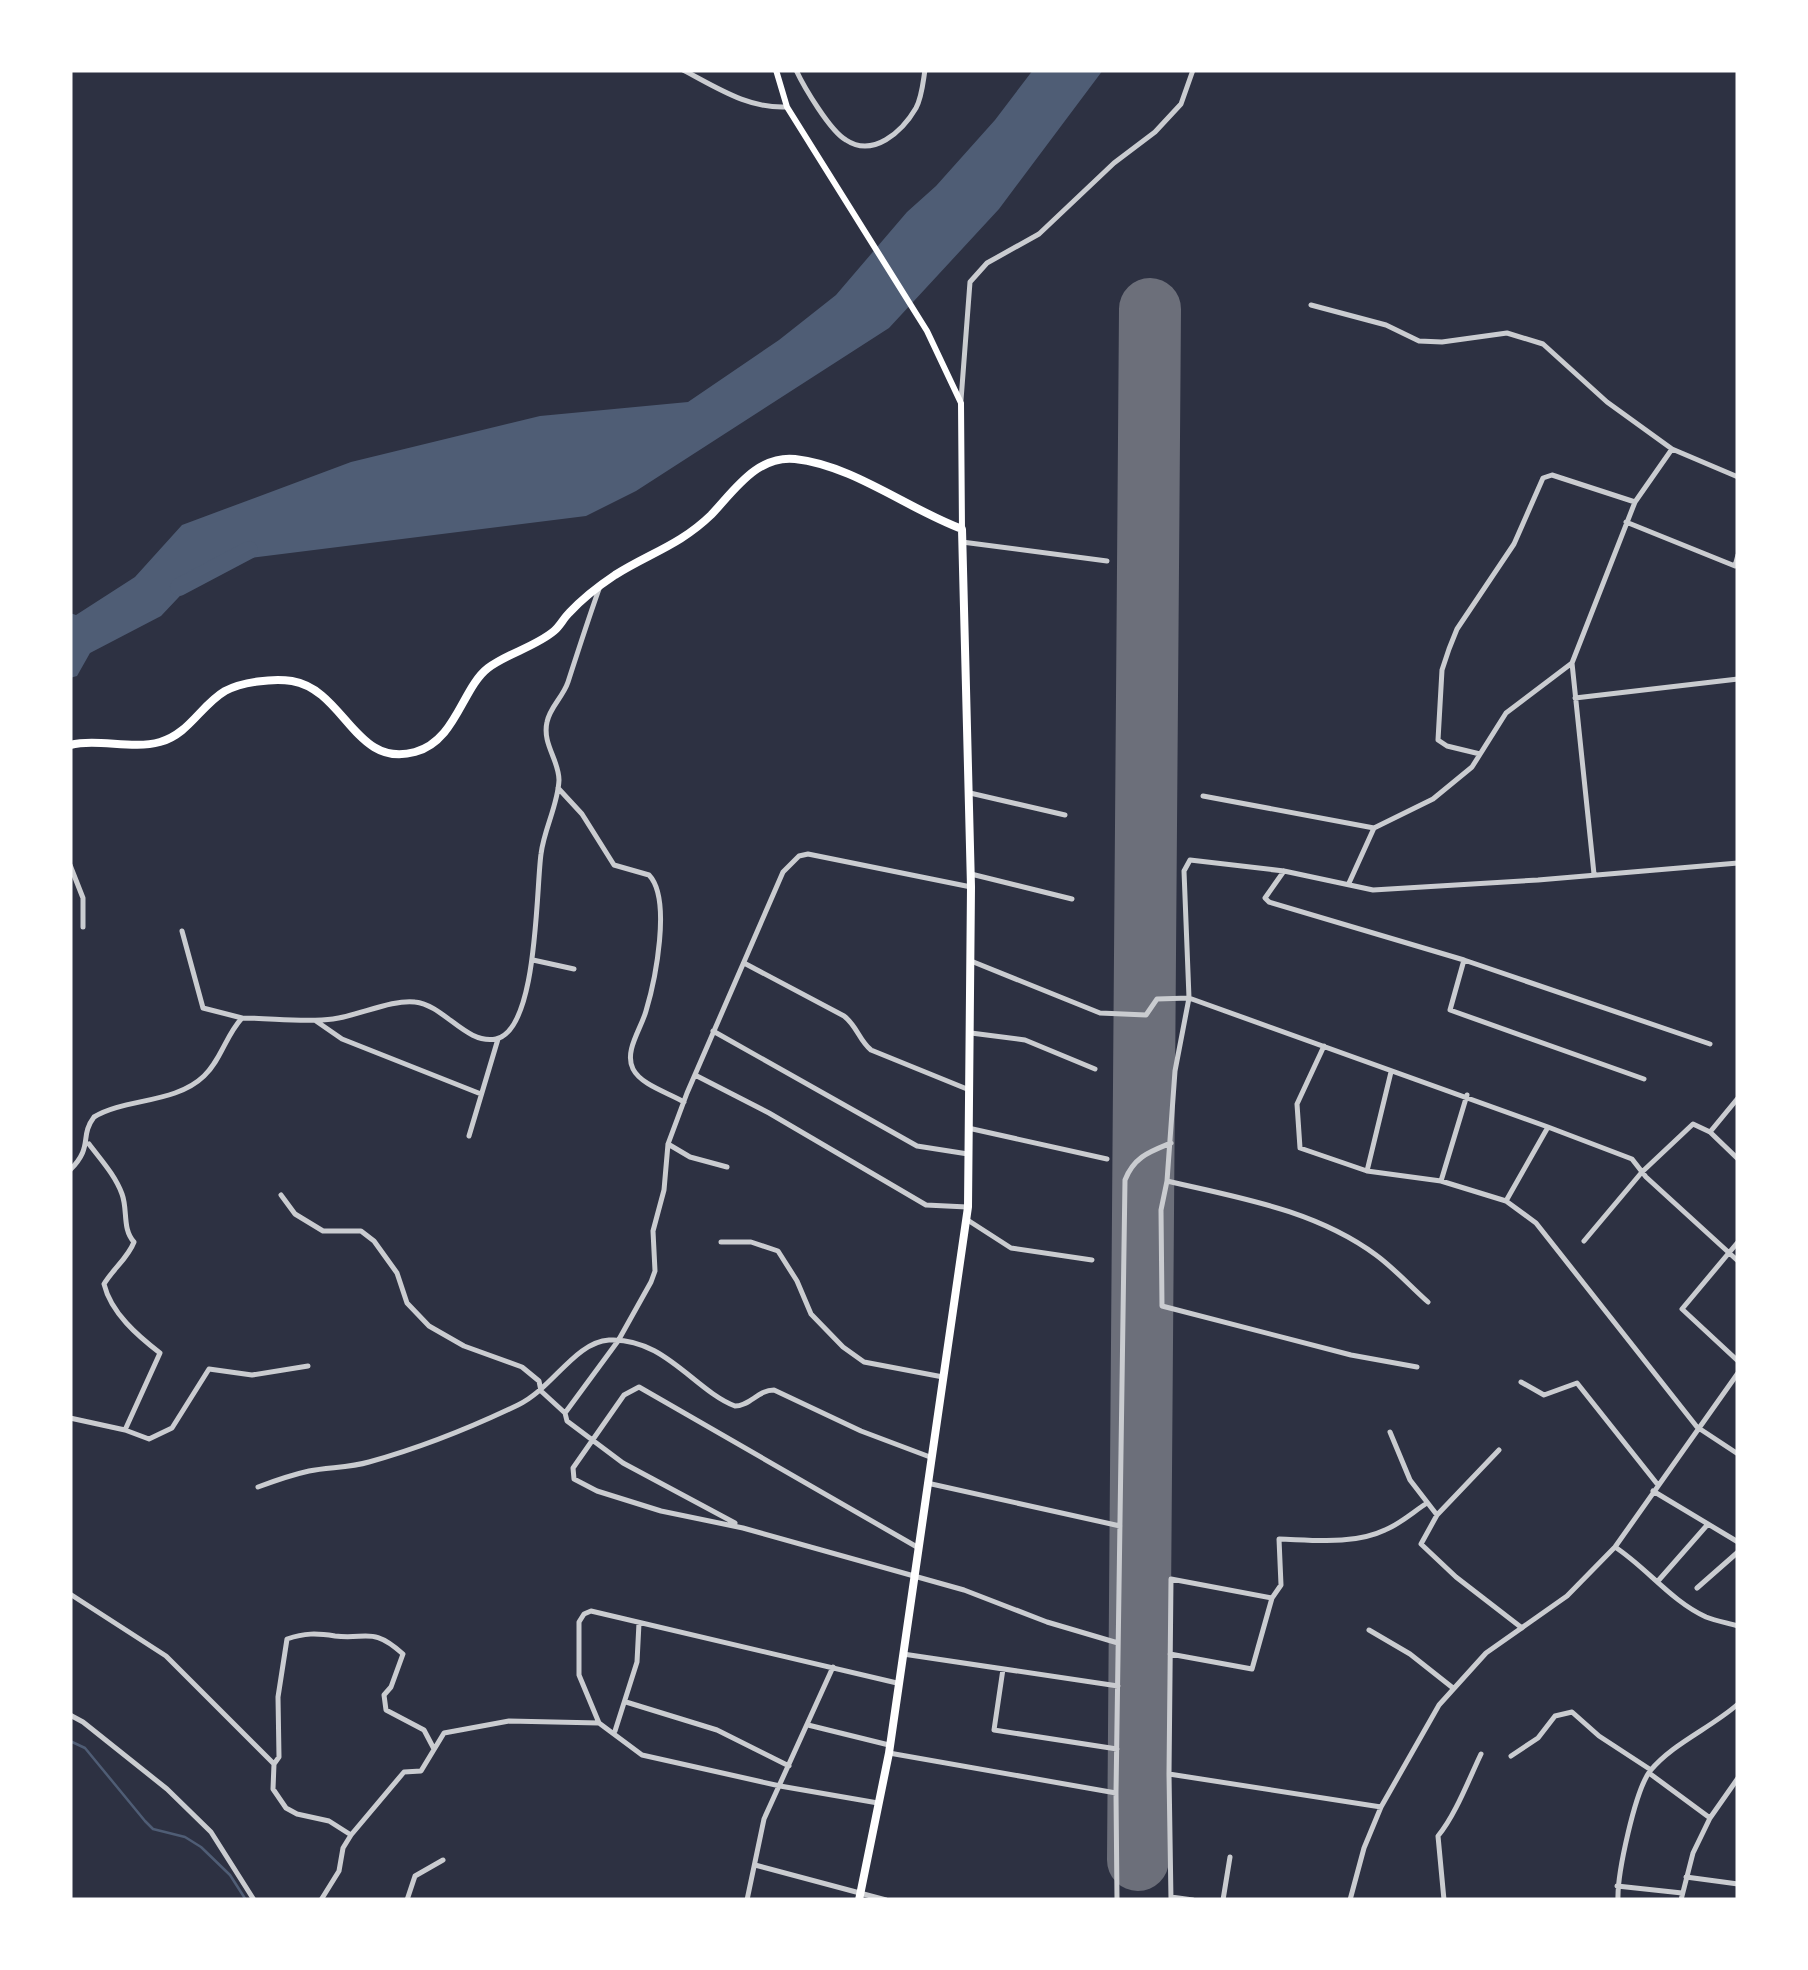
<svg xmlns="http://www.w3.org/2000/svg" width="1808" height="1970" font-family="Poppins,sans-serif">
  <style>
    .water { fill: #4f5d75 }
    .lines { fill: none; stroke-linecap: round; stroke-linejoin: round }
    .stream { stroke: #4f5d75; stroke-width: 2.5 }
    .river { stroke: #4f5d75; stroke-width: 18 }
    .runway { stroke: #6c6f7a; stroke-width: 62 }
    .minor { stroke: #caccd0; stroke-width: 5 }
    .secondary { stroke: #fff; stroke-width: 6 }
    .primary { stroke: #fff; stroke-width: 8 }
  </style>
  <rect width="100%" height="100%" fill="#2d3142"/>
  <path class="water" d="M1033,70H1103L999,209L889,328L636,491L586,516L211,563L161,616L90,653L77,676L70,678V613L76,615L135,577L182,525L351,462L540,416L688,402L779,340L836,295L907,212L936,186L995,120Z"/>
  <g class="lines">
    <path class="stream" d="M70,1741L85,1748L145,1821L153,1829L185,1837L201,1847L230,1875L246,1900"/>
    <path class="river" d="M179,587L249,550"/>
    <path class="runway" d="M1138,1860L1150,309"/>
    <path class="minor" d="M683,70C716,87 748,109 787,107
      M796,70C804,87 830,131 846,140C873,158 902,132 916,108C922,97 923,82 925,70
      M1311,305L1386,325L1419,341L1442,342L1507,333L1543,344L1607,402L1672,449L1738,477
      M961,400L970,282L987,263L1039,234L1114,163L1155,132L1181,104L1193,70
      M1626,522L1735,566L1738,555
      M962,542L1107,561
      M1572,663L1594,874
      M1575,698L1738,679
      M1480,754L1447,746L1438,740L1442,670L1449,649L1457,629L1514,544L1543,478L1552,475L1635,502
      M558,788L582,814L614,865L649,875C672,899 655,981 646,1011C641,1029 624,1051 633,1069C641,1085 669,1093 684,1102
      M970,793L1065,815
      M1203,796L1374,828L1433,799L1472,767L1506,713L1572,663L1635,502L1672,449
      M70,865L83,898V927
      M1284,871L1265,898L1269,902L1464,960L1710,1044
      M971,874L1072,899
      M1349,883L1374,828
      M182,931L203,1008L242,1018
      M533,960L574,969
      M1464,960L1450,1010L1644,1079
      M971,961L1100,1013L1146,1015L1157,999L1189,998L1184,871L1190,860L1284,871L1373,890L1538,880L1738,863
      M744,963L844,1016C857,1026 859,1040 871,1050L967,1089
      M316,1021L342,1039L481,1094
      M713,1031L917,1146L968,1154
      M971,1033L1025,1040L1095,1069
      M1324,1046L1297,1104L1300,1148L1367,1171L1441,1181L1506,1201L1536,1223L1697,1427L1738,1454
      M695,1075L769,1113L926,1205L967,1207
      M1548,1127L1632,1159L1646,1177L1738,1261
      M968,1128L1107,1159
      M1710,1132L1738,1098
      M469,1136L498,1039
      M668,1144L690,1157L727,1167
      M70,1170C94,1146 79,1137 94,1117C125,1098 175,1104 204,1076C221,1060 226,1035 242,1018C272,1018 305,1023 333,1019C357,1016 393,999 415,1002C444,1005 466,1045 496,1039C538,1030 536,889 541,854C544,829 558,805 559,780C559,760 542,744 547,722C550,707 563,697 568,682C578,651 588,620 599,589
      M1367,1171L1391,1072
      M1167,1181C1240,1198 1315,1210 1376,1255C1395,1269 1411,1287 1428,1302
      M1441,1181L1467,1095
      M281,1195L295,1214L323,1231H361L374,1241L397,1273L407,1303L429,1326L464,1346L522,1367L539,1381L541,1391L565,1413
      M966,1219L1011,1248L1092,1260
      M1584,1241L1642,1172L1693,1124L1710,1132L1738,1159
      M721,1242H751L778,1251L797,1281L811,1314L843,1347L864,1362L943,1377
      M1738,1242L1682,1309L1738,1361
      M1417,1367L1351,1355L1162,1306L1161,1210L1167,1181L1175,1071L1189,998L1548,1127L1506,1201
      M1521,1382L1544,1395L1577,1383L1658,1485
      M70,1418L125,1430L160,1353C138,1336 111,1313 104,1284C113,1269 128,1258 134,1242C122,1229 128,1210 122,1194C115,1175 101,1160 89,1144
      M125,1430L149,1439L172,1428L209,1369L252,1375L308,1366
      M1390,1432L1410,1480L1437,1515
      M1499,1450L1437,1515L1421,1544L1456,1577L1522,1628
      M927,1483L1120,1526
      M258,1487C274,1481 291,1475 309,1471C328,1467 349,1468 369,1462C420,1448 470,1428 518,1405C552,1389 575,1342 609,1340C664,1337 694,1390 735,1406C750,1406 758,1390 774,1390L861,1431L930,1457
      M1653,1491L1738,1542
      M735,1523L623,1463L567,1421L565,1413L618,1341L651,1282L655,1271L653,1231L664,1190L668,1144L687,1093L783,872L799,856L808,854L971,887
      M917,1547L639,1387L624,1395L573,1468L574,1479L597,1491L661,1511L743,1528L964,1590L1047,1622L1118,1643
      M1615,1547C1647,1568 1671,1601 1706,1617C1716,1621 1728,1623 1738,1626
      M1658,1581L1708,1524
      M1697,1588L1738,1552
      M70,1594L166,1656L274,1764L273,1789L286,1808L297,1814L329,1821L351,1835L343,1848L339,1871L321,1900
      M1369,1630L1410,1654L1453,1688
      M903,1654L1118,1686
      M1170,1654L1252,1669L1272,1598L1281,1585L1279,1539C1313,1540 1354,1545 1385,1530C1400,1524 1413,1512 1427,1503
      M1003,1669L994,1730L1117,1749
      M626,1702L717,1730L789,1766
      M70,1715L83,1722L167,1789L211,1832L254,1900
      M808,1725L889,1745
      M615,1731L637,1662L639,1623
      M889,1753L1116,1793
      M1511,1756L1538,1738L1555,1716L1572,1712L1599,1736L1651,1770
      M274,1764L279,1757L278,1697L287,1639C305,1633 316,1633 335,1636C367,1640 372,1626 403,1654L391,1687L384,1695L386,1710L424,1730L434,1749
      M1649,1773L1710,1818L1693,1853L1681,1900
      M1169,1774L1171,1579L1272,1598
      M878,1803L780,1786L642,1755L599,1723L579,1675V1622L584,1614L591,1611L897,1683
      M1710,1818L1738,1778
      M351,1835L404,1772L421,1771L444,1733L509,1721L599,1723
      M755,1865L886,1900
      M1686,1877L1738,1884
      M1617,1886L1682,1893
      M1171,1897L1193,1900
      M407,1900L415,1876L443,1860
      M747,1900L764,1819L833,1667
      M1117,1900L1116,1793L1125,1180C1134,1157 1149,1152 1171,1143
      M1171,1900L1169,1774L1381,1807
      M1223,1900L1230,1857
      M1350,1900L1364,1848L1381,1807L1439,1705L1486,1653L1567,1596L1615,1547L1738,1373
      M1444,1900L1438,1836C1455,1816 1469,1779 1481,1754
      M1618,1900C1617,1874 1635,1791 1650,1771C1673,1743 1711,1728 1738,1704"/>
    <path class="secondary" d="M776,70L787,107L927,331L961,403L962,529"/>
    <path class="primary" d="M70,745C99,738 131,750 160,742C189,734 201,705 225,691C242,682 273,678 292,681C345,690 355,769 415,752C456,741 462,688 488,668C508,653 535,647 554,631C560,626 563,619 569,613C581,600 600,585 615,575C650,553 680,545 711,515C734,491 757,455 795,459C852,465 908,509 962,529L971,887L968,1207L889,1753L859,1900"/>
  </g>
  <rect width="1808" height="1970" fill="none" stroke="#ffffff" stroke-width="145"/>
</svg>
